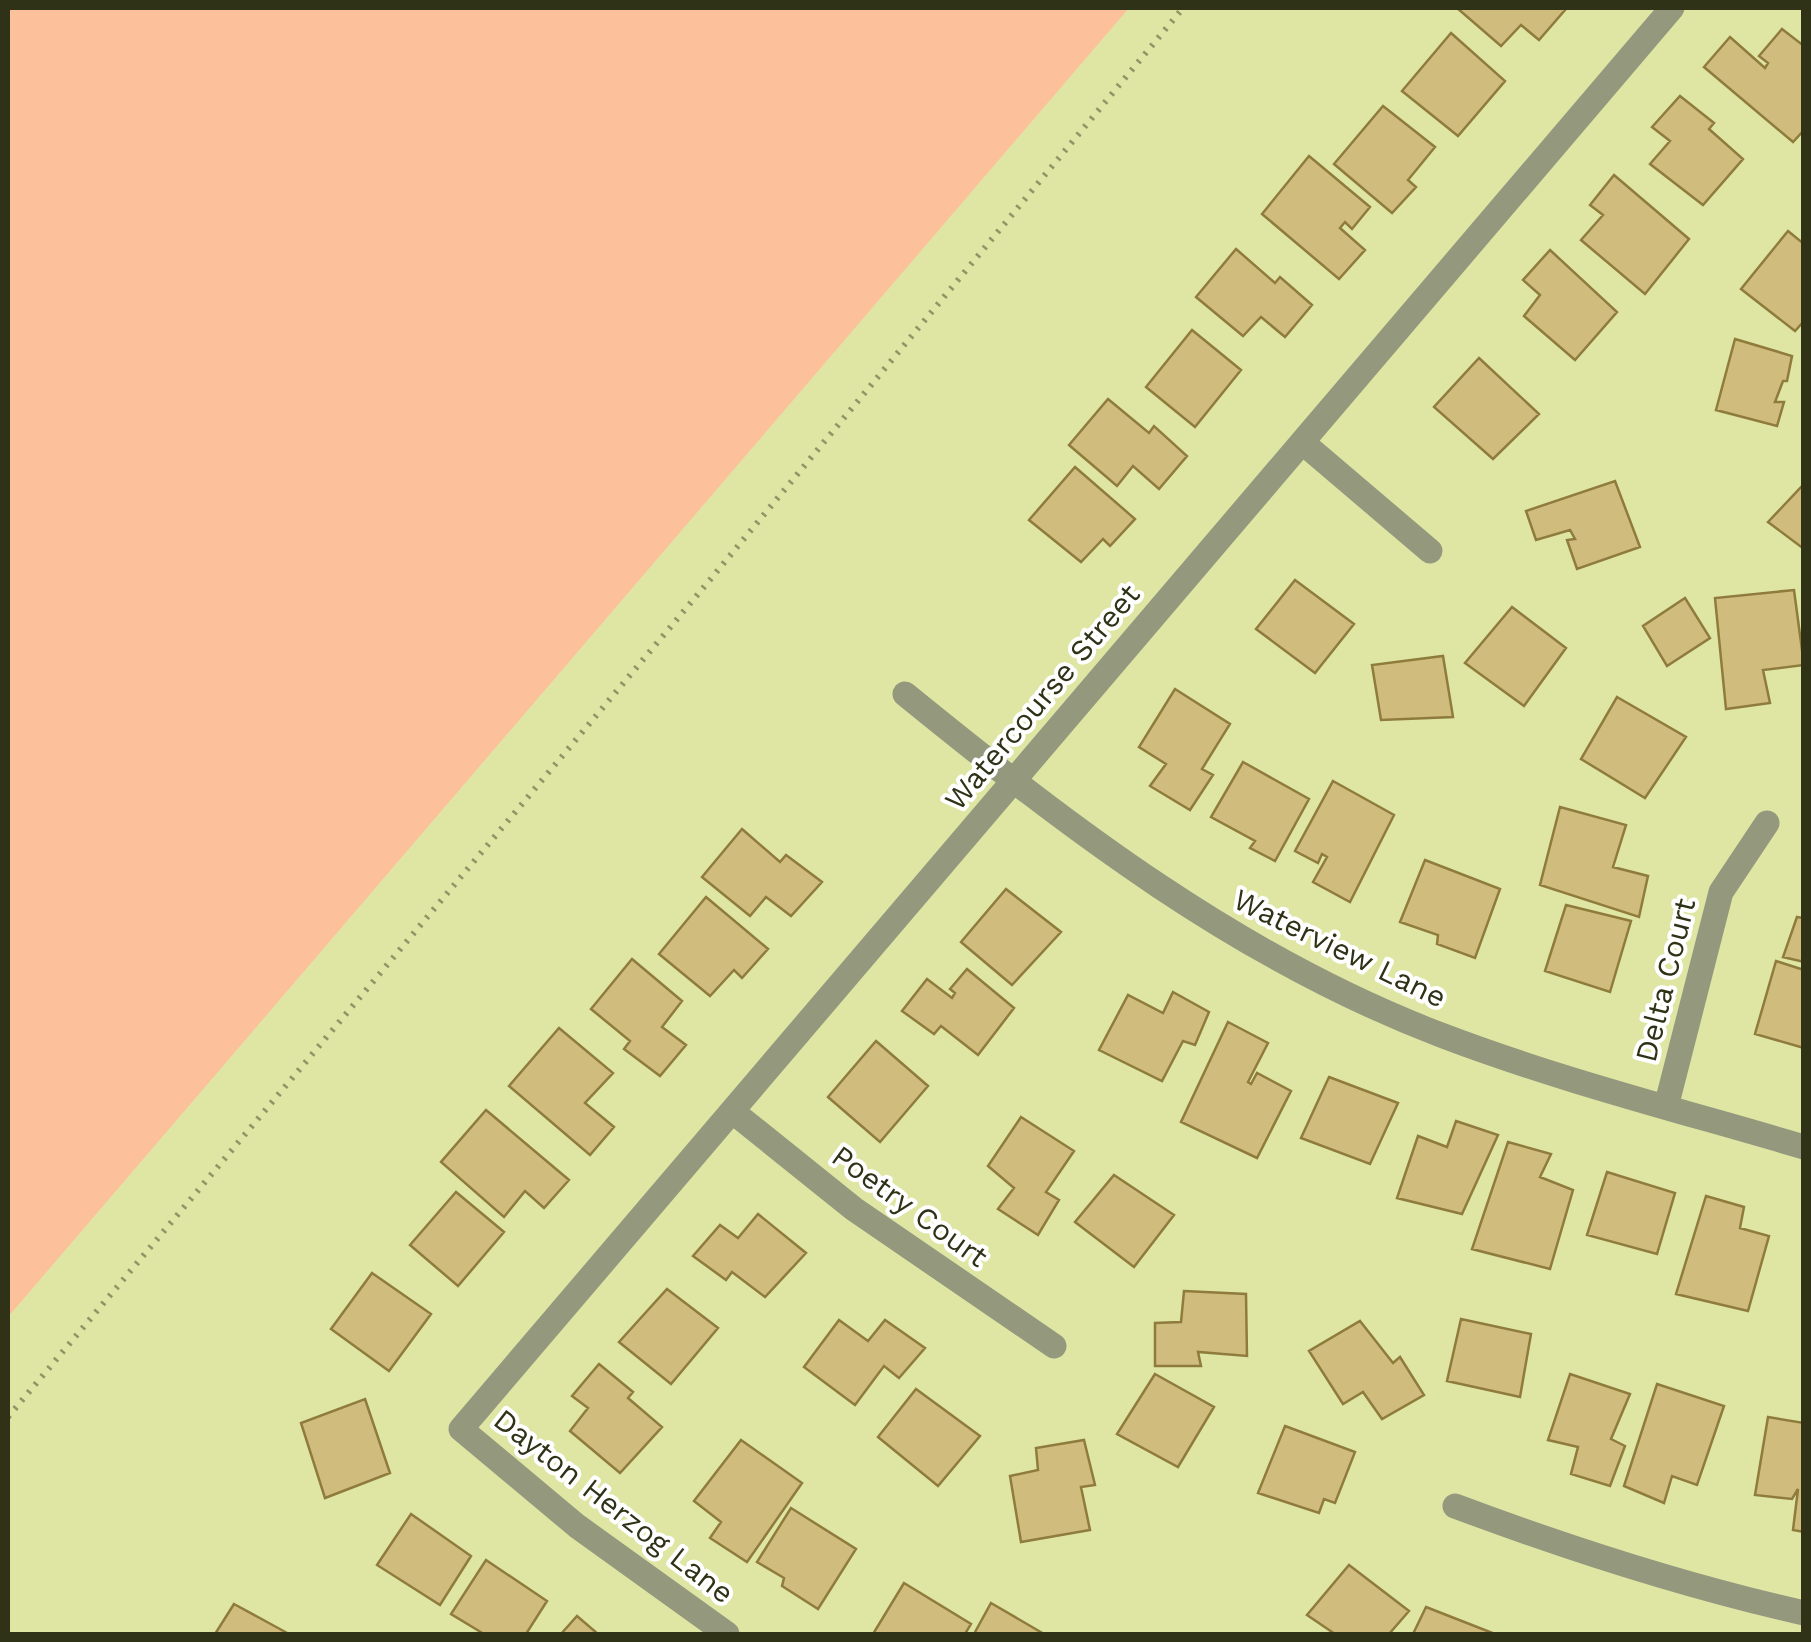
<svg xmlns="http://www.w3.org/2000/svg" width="1811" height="1642" font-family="'Work Sans',sans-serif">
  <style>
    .green { fill: #fcc19b }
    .building { fill: #d0bd7d; stroke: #8f7c3d; stroke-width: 2.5 }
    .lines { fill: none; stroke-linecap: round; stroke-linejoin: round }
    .path { stroke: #909565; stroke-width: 6; stroke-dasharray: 2.5 8; stroke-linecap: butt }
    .minor { stroke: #94987d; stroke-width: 25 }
    .labels { text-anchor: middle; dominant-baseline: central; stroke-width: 8; stroke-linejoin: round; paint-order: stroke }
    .street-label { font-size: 30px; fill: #2f3217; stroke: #fff }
  </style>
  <rect width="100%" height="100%" fill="#dfe6a4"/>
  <path class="green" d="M8,8H1129L8,1317Z"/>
  <path class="building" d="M1457,8H1562L1565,10L1539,40L1521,25L1501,46Z
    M1782,29L1804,46V130L1793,142L1704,67L1730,37L1765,68L1768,63L1759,56Z
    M1451,33L1505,81L1458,136L1402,91Z
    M1680,96L1714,123L1709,129L1743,159L1703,205L1650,164L1670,141L1652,127Z
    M1383,106L1435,147L1408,180L1416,187L1392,213L1334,164Z
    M1309,156L1370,207L1352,229L1345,222L1340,228L1365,250L1339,279L1262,214Z
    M1614,175L1689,239L1645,294L1581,240L1603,215L1590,205Z
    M1788,231L1804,244V321L1795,331L1741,289Z
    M1236,249L1275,283L1280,277L1312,305L1285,337L1261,317L1243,336L1196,297Z
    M1550,250L1617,312L1575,360L1524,316L1540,295L1523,280Z
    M1192,330L1241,370L1195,427L1146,387Z
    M1735,339L1792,356L1787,381H1783L1775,402H1784L1777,426L1716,410Z
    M1479,358L1539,414L1493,459L1434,407Z
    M1108,399L1149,433L1154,426L1187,456L1159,489L1133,466L1117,486L1069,445Z
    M1075,467L1135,519L1110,546L1103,539L1081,562L1029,520Z
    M1615,481L1640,547L1577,569L1567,540L1575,539L1570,530L1536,540L1526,511Z
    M1804,484V549L1768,522Z
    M1295,580L1354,624L1315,673L1256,629Z
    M1794,590L1804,665L1763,670L1770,703L1726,709L1715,598Z
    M1685,598L1710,638L1667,666L1643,626Z
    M1512,607L1566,648L1524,706L1465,663Z
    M1443,656L1453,717L1381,720L1372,665Z
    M1175,689L1230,724L1202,769L1213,775L1190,810L1150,786L1166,764L1139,747Z
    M1617,697L1686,737L1645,798L1581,759Z
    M1243,762L1309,799L1275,861L1250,848L1255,841L1211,817Z
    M1333,781L1394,815L1350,902L1313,882L1327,857L1322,854L1318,863L1295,851Z
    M1560,807L1626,825L1613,867L1648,876L1639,917L1540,885Z
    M742,829L780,862L786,855L822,882L791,916L766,897L750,916L702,877Z
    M1425,860L1500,889L1475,958L1437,944L1438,935L1400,922Z
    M1006,889L1061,932L1012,985L961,942Z
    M706,897L768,949L742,978L734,970L710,996L659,954Z
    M1566,905L1631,921L1610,992L1545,971Z
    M1797,917L1804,918V962L1783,957Z
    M632,959L682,1001L662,1027L686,1045L660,1076L624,1049L630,1041L591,1009Z
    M1776,961L1804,970V1048L1755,1034Z
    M967,969L1014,1008L978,1055L941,1026L934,1034L902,1011L927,979L952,998L955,993L950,989Z
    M1173,992L1209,1012L1195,1045L1183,1041L1162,1081L1099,1050L1128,995L1163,1013Z
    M1228,1022L1268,1043L1248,1082L1251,1084L1257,1073L1291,1091L1257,1158L1181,1122Z
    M559,1028L613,1073L585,1103L614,1127L590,1155L509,1086Z
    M876,1041L928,1086L880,1142L828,1097Z
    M1329,1077L1398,1103L1370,1164L1301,1138Z
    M486,1110L569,1180L544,1208L525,1191L504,1217L441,1162Z
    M1021,1117L1074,1151L1046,1192L1059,1200L1038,1235L998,1209L1014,1188L988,1166Z
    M1456,1121L1498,1135L1462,1214L1397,1198L1418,1136L1447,1147Z
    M1508,1142L1551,1154L1540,1177L1573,1190L1550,1269L1472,1249Z
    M1607,1172L1675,1193L1657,1254L1587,1235Z
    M1114,1175L1174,1215L1134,1267L1075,1222Z
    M456,1192L504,1232L458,1286L410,1245Z
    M1706,1196L1744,1207L1740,1228L1769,1236L1748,1311L1676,1294Z
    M758,1214L806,1253L765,1297L732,1272L726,1280L693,1256L720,1225L738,1238Z
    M372,1273L431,1314L389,1371L331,1329Z
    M667,1289L718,1328L671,1384L619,1342Z
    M1184,1291L1246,1294L1247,1356L1198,1352L1201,1366H1155V1323L1181,1322Z
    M1461,1319L1531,1334L1520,1397L1447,1381Z
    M839,1320L868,1341L885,1320L925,1348L899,1378L884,1366L855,1405L804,1367Z
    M1360,1321L1393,1363L1400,1357L1424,1395L1382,1419L1363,1392L1343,1404L1309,1351Z
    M599,1364L633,1392L628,1398L662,1427L620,1473L570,1431L588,1408L572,1396Z
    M1155,1374L1214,1407L1178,1467L1117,1434Z
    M1570,1374L1630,1394L1611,1439L1625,1446L1610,1486L1571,1474L1578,1447L1548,1440Z
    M1657,1384L1724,1406L1697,1485L1672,1476L1664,1503L1624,1486Z
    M916,1389L980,1436L938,1486L878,1437Z
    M365,1399L390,1473L325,1498L301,1423Z
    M1768,1417L1804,1423V1532L1793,1530L1798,1489L1792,1499L1755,1495Z
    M1285,1426L1355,1452L1335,1503L1324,1499L1319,1513L1258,1493Z
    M741,1440L802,1483L747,1562L710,1538L721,1522L694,1501Z
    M1084,1440L1095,1485L1081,1487L1090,1530L1021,1542L1010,1476L1038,1470L1036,1448Z
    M791,1508L856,1549L818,1609L782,1586L784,1578L757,1562Z
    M411,1514L471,1556L440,1605L377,1565Z
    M486,1560L547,1601L526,1634H484L451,1614Z
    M1349,1565L1409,1611L1389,1634H1335L1307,1615Z
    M904,1583L971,1624L965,1634H873Z
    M991,1603L1044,1634H974Z
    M234,1604L289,1634H215Z
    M1426,1607L1495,1634H1413Z
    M577,1616L598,1634H561Z"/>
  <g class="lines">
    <path class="path" d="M8,1417L709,581L1183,8"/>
    <path class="minor" d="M1302,442L1430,551
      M905,694C1071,829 1239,958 1441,1035C1559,1080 1682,1111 1804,1147
      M1666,1107L1721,892L1767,823
      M732,1111L854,1209L1054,1346
      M1455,1506C1570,1549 1684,1586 1804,1613
      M727,1634L577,1526L461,1429L1672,8"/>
  </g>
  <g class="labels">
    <g class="street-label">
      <text transform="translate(1042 697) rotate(-50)">Watercourse Street</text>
      <text transform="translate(1340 948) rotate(26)">Waterview Lane</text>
      <text transform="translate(1665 980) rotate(-76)">Delta Court</text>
      <text transform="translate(910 1206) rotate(36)">Poetry Court</text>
      <text transform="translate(614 1506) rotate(38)">Dayton Herzog Lane</text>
    </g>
  </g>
  <rect width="1811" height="1642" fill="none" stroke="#2f3217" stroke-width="20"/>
</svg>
